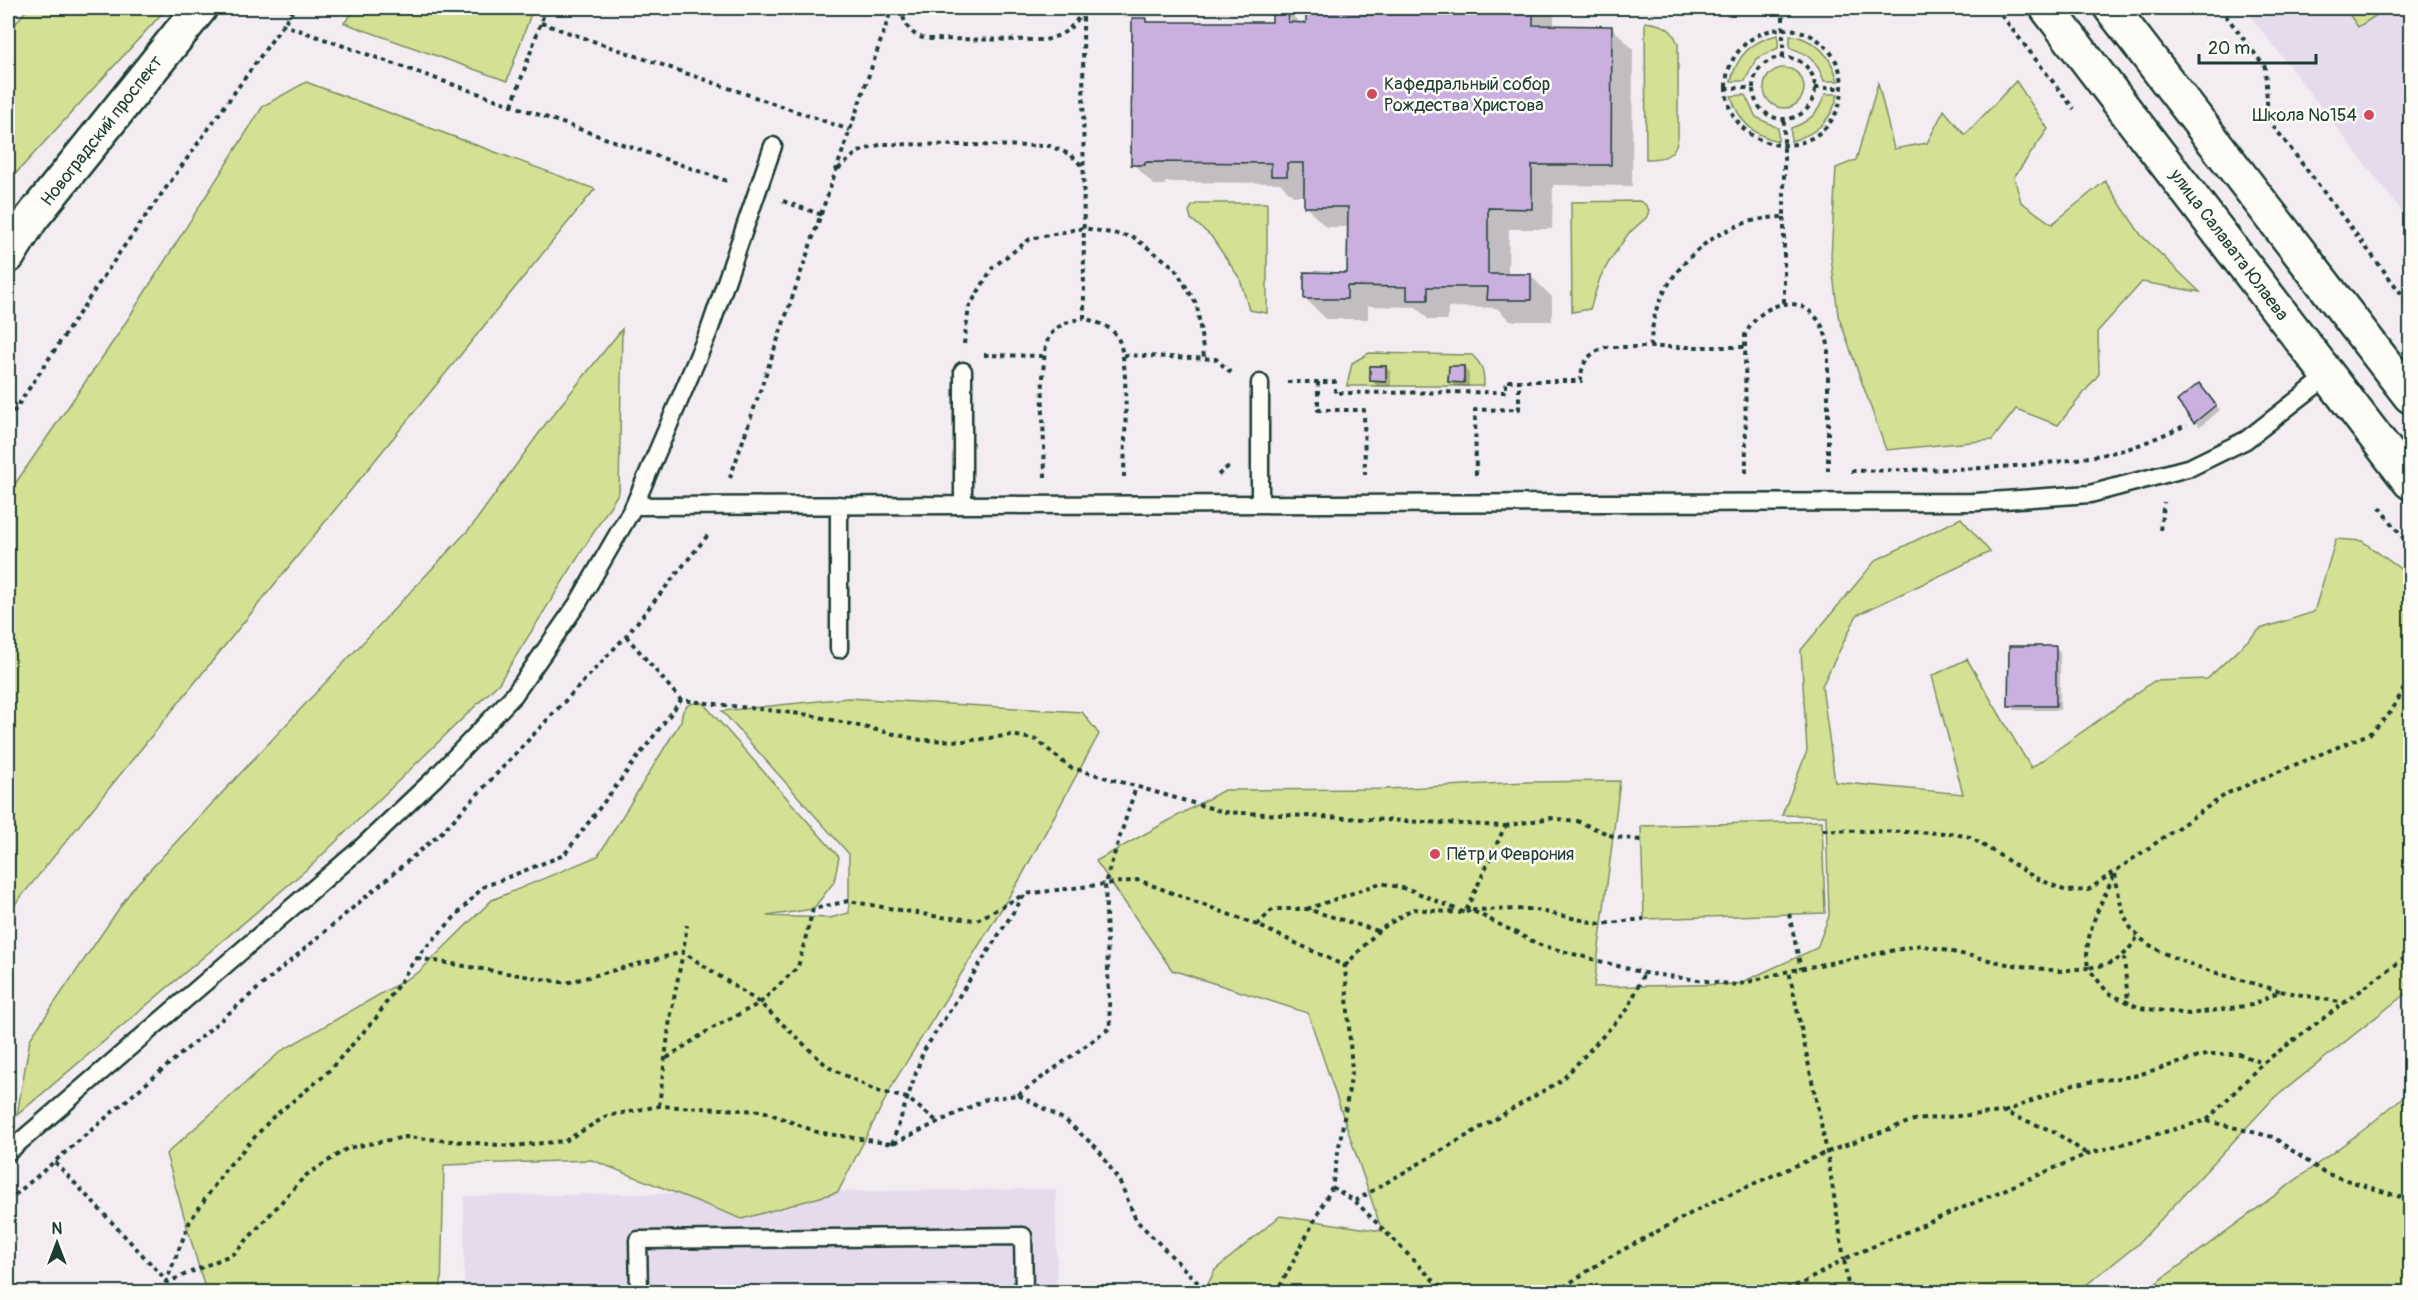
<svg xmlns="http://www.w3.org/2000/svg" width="2418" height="1300" font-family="Pangolin,sans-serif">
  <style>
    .built { fill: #e6dbec }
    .green { fill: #d4e093; stroke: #7a8e64; stroke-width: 1.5; fill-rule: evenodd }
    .shadow { fill: #0003 }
    .building { fill: #c9b0de; stroke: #1f3d34; stroke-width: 1.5 }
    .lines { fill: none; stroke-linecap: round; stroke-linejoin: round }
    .lane-casing { stroke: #1f3d34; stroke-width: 21 }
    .secondary-casing { stroke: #1f3d34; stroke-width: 38 }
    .primary-casing { stroke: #1f3d34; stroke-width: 38 }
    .path { stroke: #1f3d34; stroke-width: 4; stroke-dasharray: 4.5 4.5; stroke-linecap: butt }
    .lane { stroke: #fdfcf7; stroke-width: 16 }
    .secondary { stroke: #fdfcf7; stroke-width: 33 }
    .primary { stroke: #fdfcf7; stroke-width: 33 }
    .poi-dot { fill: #d1495b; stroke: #fdfcf7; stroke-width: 2 }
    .labels { text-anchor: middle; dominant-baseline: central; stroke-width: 5; stroke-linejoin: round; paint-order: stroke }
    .poi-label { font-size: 18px; fill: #1f3d34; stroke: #fdfcf7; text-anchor: start }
    .street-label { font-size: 18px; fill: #1f3d34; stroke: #fdfcf7 }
  </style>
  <rect width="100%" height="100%" fill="#f3edf2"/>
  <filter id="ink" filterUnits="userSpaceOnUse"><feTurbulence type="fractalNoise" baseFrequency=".0167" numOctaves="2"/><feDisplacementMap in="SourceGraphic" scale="12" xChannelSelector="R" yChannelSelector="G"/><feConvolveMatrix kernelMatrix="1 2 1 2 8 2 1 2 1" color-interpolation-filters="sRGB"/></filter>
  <g filter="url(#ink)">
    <path class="built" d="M2244,8H2410V222Z
      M1056,1189L1057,1292H464V1196Z"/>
    <path class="green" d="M28,8H167L8,182V33Z
      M357,8H533L507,81L344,23Z
      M2345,8H2388L2358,27Z
      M1645,22C1662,24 1672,27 1678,44V138C1675,157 1663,159 1646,159Z
      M1778,35V48L1756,59L1745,81H1731C1737,55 1753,40 1778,35Z
      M1790,35C1817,40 1831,55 1838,81H1824C1818,63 1809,53 1790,48Z
      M1764 88a20 20 0 1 1 40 0a20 20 0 1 1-40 0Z
      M2016,81L2048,129L2014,177L2021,202L2052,224L2105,181L2141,235L2200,292L2142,282L2098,331L2099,374L2058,425L2016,409L1992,440L1886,450L1838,315L1831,257L1836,168L1856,160L1878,83L1894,149L1927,143L1944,110L1965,135Z
      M306,82L595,189L8,913V494L119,333L263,106Z
      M1825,94H1838C1832,121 1816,134 1791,141V128C1809,122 1819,113 1825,94Z
      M1745,95L1756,117L1778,128V141C1752,135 1739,121 1731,96Z
      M1639,201L1645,204L1649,210L1647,217L1628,234L1609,262L1600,278L1590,309L1572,312L1571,202Z
      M1199,203H1267V313L1249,310L1240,279L1211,236L1191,219L1189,211L1192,206Z
      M622,329L619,492L499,683L313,864L17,1115L30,1039L133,888L472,526L547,422Z
      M1369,353L1472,355C1483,365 1484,372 1484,386H1347L1352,363ZM1371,366H1386V382L1370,381ZM1464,366V382H1448L1449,367Z
      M1961,518L1990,552L1857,615L1822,686L1835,782L1963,794L1932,676L1967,659L2031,768L2154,681L2207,679L2260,629L2314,612L2336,539L2362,541L2410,576V990L2272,1100L2137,1245L2077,1292H1204L1215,1270L1280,1216L1382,1231L1308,1013L1172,970L1096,861L1224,790L1386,789L1526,782L1620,781L1594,987L1738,984L1817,948L1829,916L1826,816L1782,815L1807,751L1801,650L1876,560Z
      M848,698L1082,712L1099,734L1020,879L894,1082L838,1192L742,1219L592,1160L444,1165L441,1292H206L166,1154L281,1051L419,972L492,900L598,856L681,721C682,707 688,701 703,703L839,857L834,882L813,909L767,916L830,918L849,913V854L722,711Z
      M1822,821L1825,913L1644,919L1641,826Z
      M2410,1091V1292H2297L2248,1289L2230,1292H2144L2366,1128Z"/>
    <path class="shadow" d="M1307,8H1554V27L1612,28L1633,49L1632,186L1553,185L1552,229H1509L1508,276H1531L1552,297V321H1510L1497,308L1448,307V320H1429L1416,307L1368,306V319H1326L1305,298L1349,275V227H1326L1305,206V196H1293L1280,183L1165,182V185H1154L1133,164L1145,20L1148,23L1273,24L1288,11L1301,24H1307Z
      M1385,367L1391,372V386H1377L1372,381Z
      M1464,368L1469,373V387L1455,386L1450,381Z
      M2204,390L2220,410L2200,427L2195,422Z
      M2055,647L2060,652V710H2015L2010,705Z"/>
    <path class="building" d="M1306,8H1533V25L1612,26L1611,165H1532V209L1488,208V274H1531V300H1487L1488,287H1428V300H1407V287L1347,286V299H1304V272L1347,273L1348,207H1304V163H1287V176H1271V163L1145,162V165H1131L1132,18H1146V22H1272V9H1289L1288,22L1306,23Z
      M1370,366H1386V382L1370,381Z
      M1370,366H1386V382L1370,381Z
      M1449,366H1464V383L1448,382Z
      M2199,383L2216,405L2194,423L2177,401Z
      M2009,646H2056V706H2008Z"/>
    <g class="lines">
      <defs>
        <path id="lane" d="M1260,383V504
          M839,505V649
          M963,505V371
          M634,506L1976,502L2090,494L2191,467L2246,440L2329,375
          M8,1152L361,848L435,778L514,695L578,603L634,506L709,331L773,146
          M639,1292L638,1240L1023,1236L1024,1292"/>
        <path id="secondary" d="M2047,8L2410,482
          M2111,8L2410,396"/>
        <path id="primary" d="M8,256L31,219L200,8"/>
      </defs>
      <use href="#lane" class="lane-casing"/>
      <use href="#secondary" class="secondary-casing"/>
      <use href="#primary" class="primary-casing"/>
      <path class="path" d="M901,8C904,24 910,36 927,39L1045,40C1064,35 1073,28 1082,12
        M1083,8L1084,318C1095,322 1109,325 1116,335C1131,354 1124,448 1124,477
        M1996,8L2074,109
        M2220,8L2265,67L2268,119L2410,305
        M541,23L850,130
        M281,24L730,182
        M1726 87a58 58 0 1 1 116 0a58 58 0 1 1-116 0Z
        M1783,57V8
        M1753 88a31 31 0 1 1 62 0a31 31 0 1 1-62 0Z
        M1725,88H1752
        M1815,88H1843
        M512,105L546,8
        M838,169L858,152L882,144L1050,146L1071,155L1083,167
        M783,201L822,215
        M1784,217V304
        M964,344L969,307L993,267L1030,239L1083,228L1133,237L1174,267L1197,305L1204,357
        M1650,346C1652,333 1653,317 1658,305C1679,254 1728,217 1784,217V119
        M984,355L1043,356
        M1124,355L1216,359L1233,375
        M1287,382H1335V393L1506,392V381H1581C1581,361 1589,354 1606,347H1744
        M1318,382V410H1364L1365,475
        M8,420L120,252L295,8
        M1851,471C1939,469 2028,471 2115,452C2139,447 2164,434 2187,425
        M1746,473L1745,335C1768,290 1819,294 1828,345V471
        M1218,475L1230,465
        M1476,475L1475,410L1519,409V381
        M1045,477C1045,451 1037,349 1051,334C1060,323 1071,321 1084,318
        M730,478L892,8
        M2380,507L2410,547
        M2160,530L2164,502
        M626,636L681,700
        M1505,826L1550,818L1577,821L1615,837L1641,840
        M1823,830L1949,833L1970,837L2034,877L2066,891L2088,890L2228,793L2371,733L2391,712L2407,683L2410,669
        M2115,874C2119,894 2121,922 2139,937C2170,964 2240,979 2280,991
        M2114,876C2100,905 2083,935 2088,968C2116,963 2122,961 2138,936
        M1307,909L1381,883L1411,890L1465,913
        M1472,910L1531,909L1600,924L1644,919
        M1789,914L1801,969
        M1257,925L1273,909H1307L1378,931
        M2124,957L2128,1003
        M417,958L566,983L683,952L687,925
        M1345,966L1378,931L1412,909L1461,913
        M667,1058L709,1030L760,1003L798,967L813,909L848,901L940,917L977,920L1023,895
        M1018,1095L1110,1028L1105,883L1136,787
        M659,1106L670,1019L683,952L760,1003L828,1067L877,1091L907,1098L938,1122
        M2004,1112L2074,1084L2134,1076L2209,1054H2239L2263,1063
        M2207,1121L2273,1137L2324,1173L2410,1200
        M892,1144L923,1052L1025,894L1138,880L1257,925L1345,966L1352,1072L1332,1187L1277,1292
        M55,1162L168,1282L235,1253L305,1176L348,1148L405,1137L511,1146L565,1141L607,1116L659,1106L763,1111L817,1132L892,1144L987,1099L1018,1095L1065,1120L1098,1149L1121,1184L1136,1220L1207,1292
        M1332,1187L1355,1201L1439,1286L1453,1292
        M8,1201L442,832L626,636L708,535
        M1355,1201L1562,1080L1628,1009L1644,973
        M162,1292L190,1221L225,1170L273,1117L325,1075L376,1018L416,958L483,887L564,855L681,700L810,715L921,740L966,741L1012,735L1037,740L1069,767L1224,812L1505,826L1465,913L1471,910L1540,945L1644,973L1737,985L1789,971L1921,945L2007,964L2059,971L2088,968L2108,993L2140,1008L2189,1014L2252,1005L2280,991L2345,1003
        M1556,1292L1606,1259L1712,1202L1827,1152L1914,1120L2003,1112L2053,1131L2087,1154
        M1778,1292L1805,1282L1844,1259L1827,1152L1789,971
        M1849,1292L1844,1259L2087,1154L2207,1120L2263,1063L2410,954"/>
      <use href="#lane" class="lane"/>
      <use href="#secondary" class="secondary"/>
      <use href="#primary" class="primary"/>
    </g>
  </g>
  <g class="poi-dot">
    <circle cx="1372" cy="94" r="6"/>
    <circle cx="2369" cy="115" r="6"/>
    <circle cx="1435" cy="854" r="6"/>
  </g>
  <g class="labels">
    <g class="poi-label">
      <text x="1384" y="84">Кафедральный собор<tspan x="1384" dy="21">Рождества Христова</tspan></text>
      <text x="2357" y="115" text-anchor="end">Школа №154</text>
      <text x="1447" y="854">Пётр и Феврония</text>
    </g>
    <g class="street-label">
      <text transform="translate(102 131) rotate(-52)">Новоградский проспект</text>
      <text transform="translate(2229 245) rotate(53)">улица Салавата Юлаева</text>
    </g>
  </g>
  <rect width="2418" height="1300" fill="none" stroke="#fdfcf7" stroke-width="30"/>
  <rect x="15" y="15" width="2388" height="1270" fill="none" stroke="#1f3d34" stroke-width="2" filter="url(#ink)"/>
  <g transform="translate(57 1243)" stroke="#fdfcf7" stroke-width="4.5" paint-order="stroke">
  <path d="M0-4.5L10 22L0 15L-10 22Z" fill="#1f3d34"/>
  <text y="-9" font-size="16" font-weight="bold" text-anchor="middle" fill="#1f3d34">N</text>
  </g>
  <path d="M2199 54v9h117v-9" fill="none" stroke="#1f3d34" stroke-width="3"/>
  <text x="2208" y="54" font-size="18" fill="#1f3d34" stroke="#fdfcf7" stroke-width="4.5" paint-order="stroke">20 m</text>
</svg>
